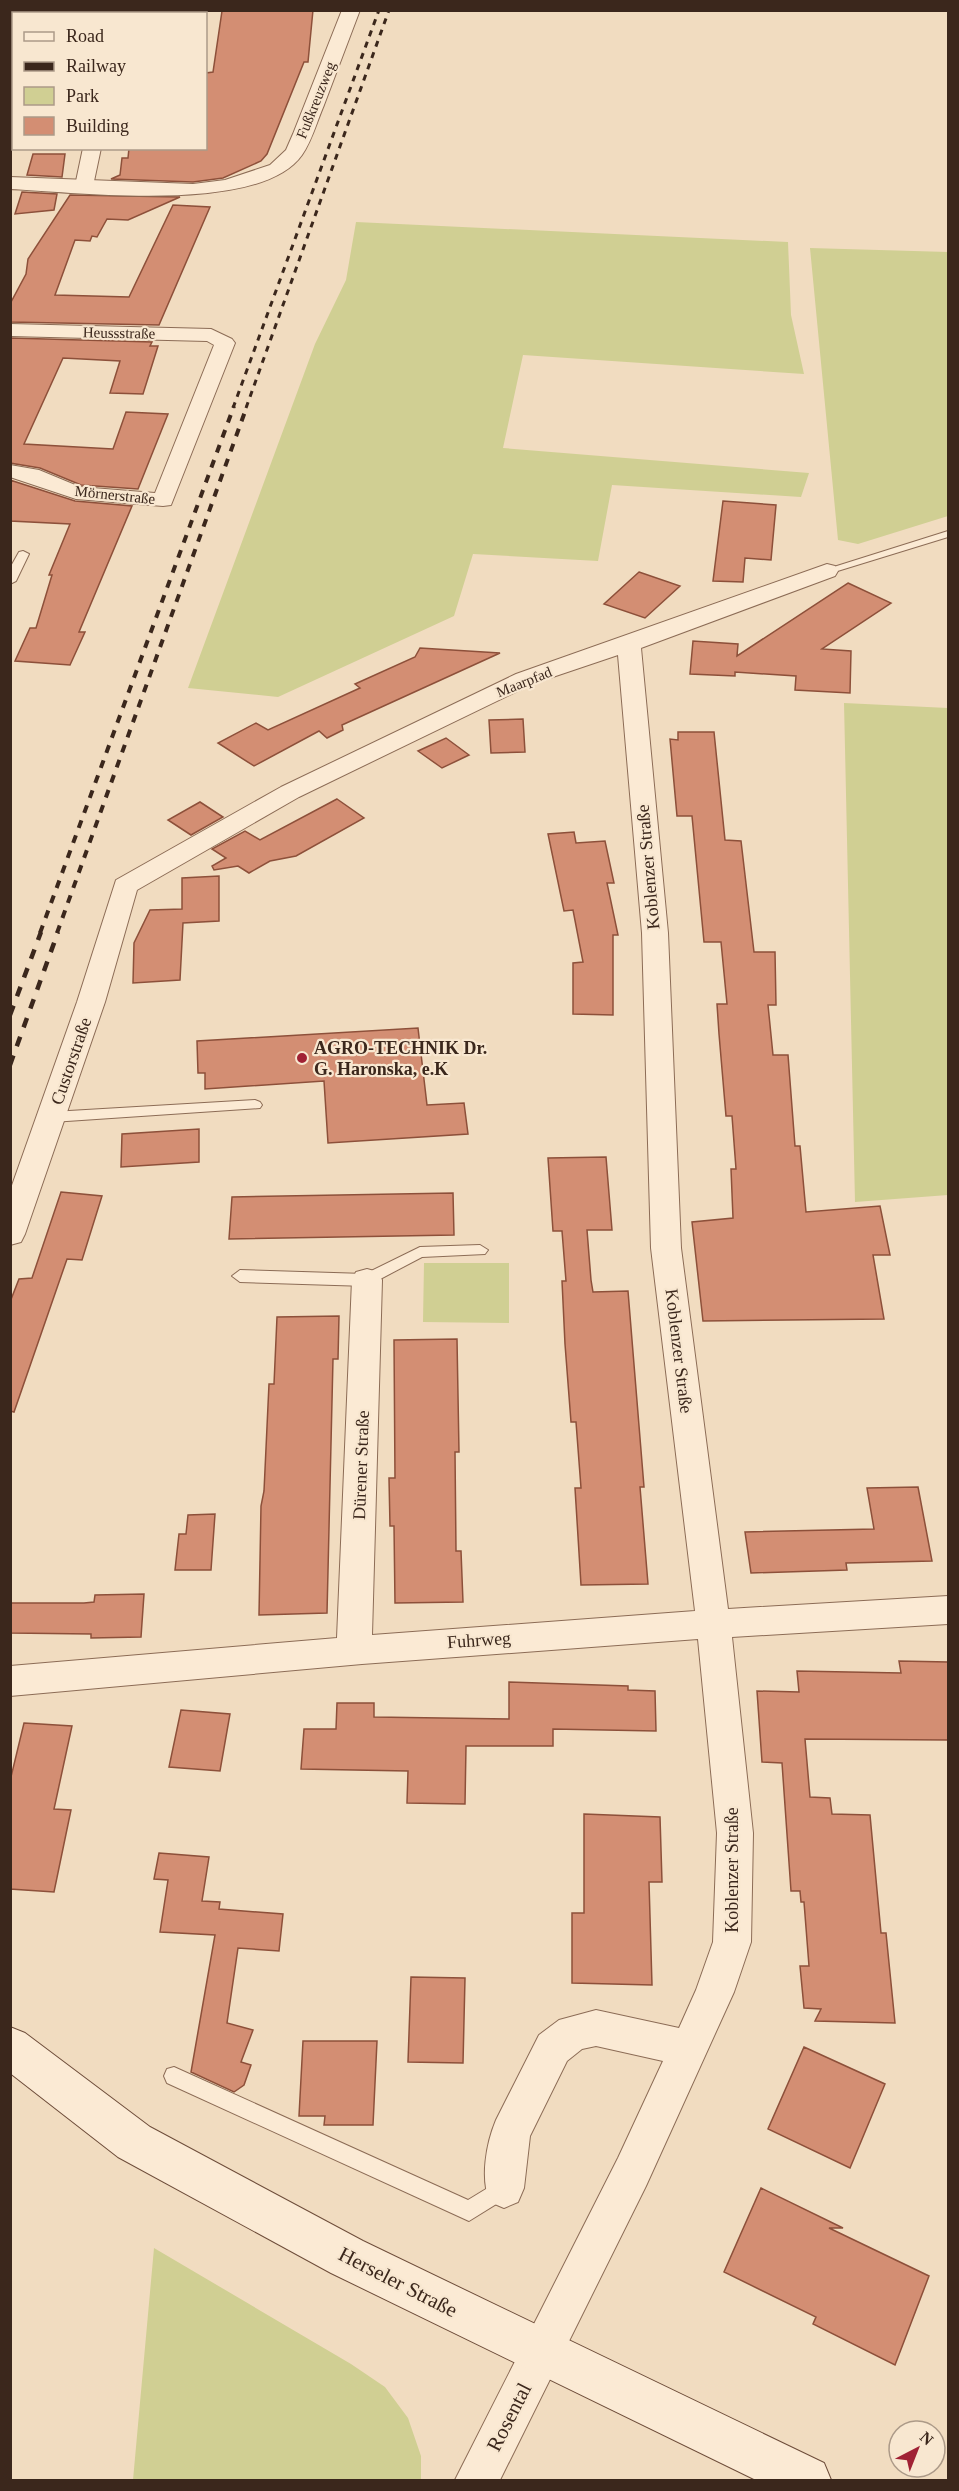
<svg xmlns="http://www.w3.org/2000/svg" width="959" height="2491" font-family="Georgia,serif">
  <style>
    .green { fill: #d0cf93 }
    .building { fill: #d38e73; stroke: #8d503a; stroke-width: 1.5 }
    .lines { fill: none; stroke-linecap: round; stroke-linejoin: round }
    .service-casing { stroke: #8c6c56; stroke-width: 2 }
    .minor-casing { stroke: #8c6c56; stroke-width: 2 }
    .tertiary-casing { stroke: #8c6c56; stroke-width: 2 }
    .secondary-casing { stroke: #6e4d3a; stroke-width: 2 }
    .service { fill: #fbead4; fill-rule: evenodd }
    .minor { fill: #fbead4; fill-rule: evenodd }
    .tertiary { fill: #fbead4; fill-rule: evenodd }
    .secondary { fill: #fbead4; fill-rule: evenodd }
    .rail-far2 { stroke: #3b271c; stroke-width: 3; stroke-dasharray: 6 6; stroke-linecap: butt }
    .rail-far1 { stroke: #3b271c; stroke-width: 4; stroke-dasharray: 8 8; stroke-linecap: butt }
    .rail { stroke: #3b271c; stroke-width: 4.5; stroke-dasharray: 10 10; stroke-linecap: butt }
    .poi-dot { fill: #a02134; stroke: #f8e7d0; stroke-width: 2 }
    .labels { text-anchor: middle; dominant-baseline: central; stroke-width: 4.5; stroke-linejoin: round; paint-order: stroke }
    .far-street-label { font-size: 15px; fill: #3b271c; stroke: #f8e7d0 }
    .street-label { font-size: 18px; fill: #3b271c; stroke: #f8e7d0 }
    .poi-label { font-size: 18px; font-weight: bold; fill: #3b271c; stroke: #f8e7d0; text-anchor: start }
    .near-street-label { font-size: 21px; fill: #3b271c; stroke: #f8e7d0 }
  </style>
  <rect width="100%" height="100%" fill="#f1dcc0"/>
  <path class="green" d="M356,222L788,242L791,315L804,374L523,355L503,448L809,473L801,497L612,485L598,561L473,554L454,616L278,697L188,688L315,344L346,280Z
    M810,248L948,252V516L858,544L838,540Z
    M844,703L948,708V1195L855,1202Z
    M424,1263H509V1323L423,1322Z
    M154,2248L351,2364L385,2387L408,2418L421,2456V2480H133Z"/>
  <path class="building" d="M313,10L308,62H304L267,154L261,161L223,178L193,182L111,179L120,175L122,158H128L129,148H206V73L213,72L222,11Z
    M33,154H65L62,177L27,175Z
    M22,192L57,194L54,210L15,214Z
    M70,195L180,197L128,220L107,219L97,237L92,236L90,241L75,240L55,295L129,297L173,205L210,207L159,325L10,322V304L26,274L28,259Z
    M10,338L152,342L150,346H158L143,394L110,393L120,361L63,358L24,444L113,449L126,412L168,414L138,489L81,485L40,468L10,463Z
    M10,480L75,501L132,506L79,632H85L70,665L15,661L30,628H36L52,575H49L70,524L10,521Z
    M723,501L776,505L771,560L745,558L743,582L713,581Z
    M639,572L680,586L645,618L604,604Z
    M848,583L891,603L822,649L851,651L850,693L795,690L796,676L735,672V676L690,674L693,641L738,644L737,656Z
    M420,648L500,653L342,725L343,730L327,738L319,731L254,766L218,743L256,723L268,730L360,688L355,684L415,657Z
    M523,719L525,752L491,753L489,720Z
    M678,732H714L725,840L741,841L754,952H775L776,1005H768L773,1055H788L795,1146H800L806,1212L880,1206L890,1255H873L884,1319L703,1321L692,1222L733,1218L731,1169H736L732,1116H726L719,1034L717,1004H727L721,942H704L692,816H677L670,739L678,740Z
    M446,738L469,755L442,768L418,751Z
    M337,799L364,818L296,856L270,861L249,873L238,866L214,870L212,866L226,858L212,849L245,831L260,840Z
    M200,802L223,817L191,835L168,820Z
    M574,832L576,843L605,841L614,883H607L618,935H613V1015L573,1014V963L583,962L573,910L564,911L548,834Z
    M219,876V921L183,923L180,980L133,983L134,943L150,910L182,909V878Z
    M418,1028L427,1105L464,1103L468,1134L328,1143L324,1081L205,1089V1073H198L197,1041Z
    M199,1129V1162L121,1167L122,1134Z
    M606,1157L612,1230H587L591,1280L593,1292L628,1291L644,1487H640L648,1584L581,1585L575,1488H581L576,1422H571L565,1344L562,1281H566L562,1231H553L548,1158Z
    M61,1192L102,1196L82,1260L67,1259L14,1412L10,1411V1302L19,1279L32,1278Z
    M453,1193L454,1235L229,1239L232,1197Z
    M339,1316L338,1359H333L327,1613L259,1615L261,1506L264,1491L269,1384H274L277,1317Z
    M457,1339L459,1452H455L456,1551H461L463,1602L395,1603L394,1526H390L389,1478H395L394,1340Z
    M918,1487L932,1561L846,1563L847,1570L751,1573L745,1532L874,1529L867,1488Z
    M215,1514L211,1570H175L179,1534H186L188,1515Z
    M144,1594L141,1637L91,1638V1634L10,1633V1603H84L94,1602L95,1595Z
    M899,1661L948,1662V1740L805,1739L810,1797L830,1798L832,1814L870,1815L881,1933H886L895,2023L815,2021L821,2009L804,2008L800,1966H809L804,1902H801L800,1891H791L782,1763L762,1762L757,1691L799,1692L797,1671L901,1673Z
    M509,1682L628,1686V1690L655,1691L656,1731L553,1729V1746H466L465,1804L407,1803L408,1771L301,1769L304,1729H336L337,1703H374V1717L509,1719Z
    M181,1710L230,1714L220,1771L169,1767Z
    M24,1723L72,1726L54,1809L71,1810L54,1892L10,1889V1781Z
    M584,1814L660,1817L662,1882H649L652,1985L572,1983V1913H584Z
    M159,1853L209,1857L202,1901L220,1902L219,1909L283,1914L279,1951L238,1948L227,2023L253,2030L241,2062L251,2065L244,2085L234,2092L191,2072L215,1935L160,1932L168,1880L154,1879Z
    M411,1977L465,1978L463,2063L408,2062Z
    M303,2041H377L373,2125H324L325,2116H299Z
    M804,2047L885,2084L850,2168L768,2129Z
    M761,2188L843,2228H829L929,2276L895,2365L813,2324L816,2317L724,2272Z"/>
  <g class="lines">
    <defs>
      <path id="service" d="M948,531V537L831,573H823L821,571Z
        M23,551L29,554L16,581L10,584V568L19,552Z
        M255,1100L260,1102L262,1105L260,1108L52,1122L45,1117L52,1112Z
        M480,1245L488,1250L485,1254L422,1257L367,1286L240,1282L232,1276L240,1270L365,1274L420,1247Z
        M174,2067L468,2200L504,2178L511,2181L514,2188L511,2195L469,2221L167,2083L164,2076L167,2069Z"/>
      <path id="minor" d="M116,10H132V14H116Z
        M14,77V87L10,88V78Z
        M83,148H101L93,186L84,191L75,186Z
        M10,324L211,329L232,339L235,343L171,505L163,506L76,499L10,477V465L39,470L80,487L155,493L214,345L207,341L10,336Z
        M827,564L835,566L838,571L835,576L641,648L668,933L681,1248L728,1609L948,1596V1624L732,1637L753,1833L751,1942L734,1992L646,2186L500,2480H455L618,2158L663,2061L596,2046L582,2049L567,2061L530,2136L524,2188L518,2202L504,2208L490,2202C480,2179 486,2144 496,2120L539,2035L559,2020L596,2010L679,2028L696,1990L713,1942L717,1833L698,1639L362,1664L10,1696V1666L337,1638L352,1280L356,1272L367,1269L378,1272L382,1280L372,1635L695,1611L651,1248L642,933L618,655L532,684L299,797L137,890L105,1002L25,1234L21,1242L10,1245V1191L77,1002L116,880L281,787L516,674Z"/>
      <path id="tertiary" d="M342,10H360C348,42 336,73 324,105C317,121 312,141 302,155C260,215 78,192 10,189V177L193,184L225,180L270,165L286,150L293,134Z"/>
      <path id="secondary" d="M10,2027L25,2033L150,2127L363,2241L824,2463L831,2480H756L331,2273L118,2157L10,2073Z"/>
    </defs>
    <use href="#service" class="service-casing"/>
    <use href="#minor" class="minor-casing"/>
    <use href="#tertiary" class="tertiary-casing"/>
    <use href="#secondary" class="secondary-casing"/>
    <use href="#service" class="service"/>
    <use href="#minor" class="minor"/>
    <use href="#tertiary" class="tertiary"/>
    <use href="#secondary" class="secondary"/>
    <path class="rail-far2" d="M233,408L379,10
      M246,408L389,10"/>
    <path class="rail-far1" d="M40,933L234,406
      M57,933L247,406"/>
    <path class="rail" d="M10,1015L41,932
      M10,1065L58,932"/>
  </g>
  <circle class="poi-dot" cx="302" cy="1058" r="6"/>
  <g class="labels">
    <g class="far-street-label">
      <text transform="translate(316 100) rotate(-68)">Fußkreuzweg</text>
      <text transform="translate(119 333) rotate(1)">Heussstraße</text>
      <text transform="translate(115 495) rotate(6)">Mörnerstraße</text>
      <text transform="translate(524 682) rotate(-22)">Maarpfad</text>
    </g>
    <g class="street-label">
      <text transform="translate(648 867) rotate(-95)">Koblenzer Straße</text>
      <text transform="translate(71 1061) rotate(-71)">Custorstraße</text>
      <text transform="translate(679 1351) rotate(83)">Koblenzer Straße</text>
      <text transform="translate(361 1465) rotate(-88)">Dürener Straße</text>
      <text transform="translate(479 1640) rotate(-4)">Fuhrweg</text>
      <text transform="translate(732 1870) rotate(-90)">Koblenzer Straße</text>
    </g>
    <g class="poi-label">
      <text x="314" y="1048">AGRO-TECHNIK Dr.<tspan x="314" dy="21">G. Haronska, e.K</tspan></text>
    </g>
    <g class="near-street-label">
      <text transform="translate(398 2282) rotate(27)">Herseler Straße</text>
      <text transform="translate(509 2417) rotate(-63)">Rosental</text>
    </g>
  </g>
  <rect width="959" height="2491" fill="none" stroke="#3b271c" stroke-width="24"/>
  <rect x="12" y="12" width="195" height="138" fill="#f8e7d0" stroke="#ac9a88" stroke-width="1.5"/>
  <rect x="24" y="32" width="30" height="9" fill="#fbead4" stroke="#ac9a88" stroke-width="1.5"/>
  <text x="66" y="42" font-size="18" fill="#3b271c">Road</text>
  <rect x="24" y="62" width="30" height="9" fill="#3b271c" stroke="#ac9a88" stroke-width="1.5"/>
  <text x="66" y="72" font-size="18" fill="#3b271c">Railway</text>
  <rect x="24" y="87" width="30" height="18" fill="#d0cf93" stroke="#ac9a88" stroke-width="1.5"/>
  <text x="66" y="102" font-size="18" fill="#3b271c">Park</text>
  <rect x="24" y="117" width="30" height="18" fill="#d38e73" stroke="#ac9a88" stroke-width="1.5"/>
  <text x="66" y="132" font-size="18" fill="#3b271c">Building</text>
  <g transform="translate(917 2449) rotate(42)"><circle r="28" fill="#f8e7d0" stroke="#ac9a88" stroke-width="1.5"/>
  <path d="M0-4.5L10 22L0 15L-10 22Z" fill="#a02134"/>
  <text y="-9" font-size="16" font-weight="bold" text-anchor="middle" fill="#3b271c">N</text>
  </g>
</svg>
